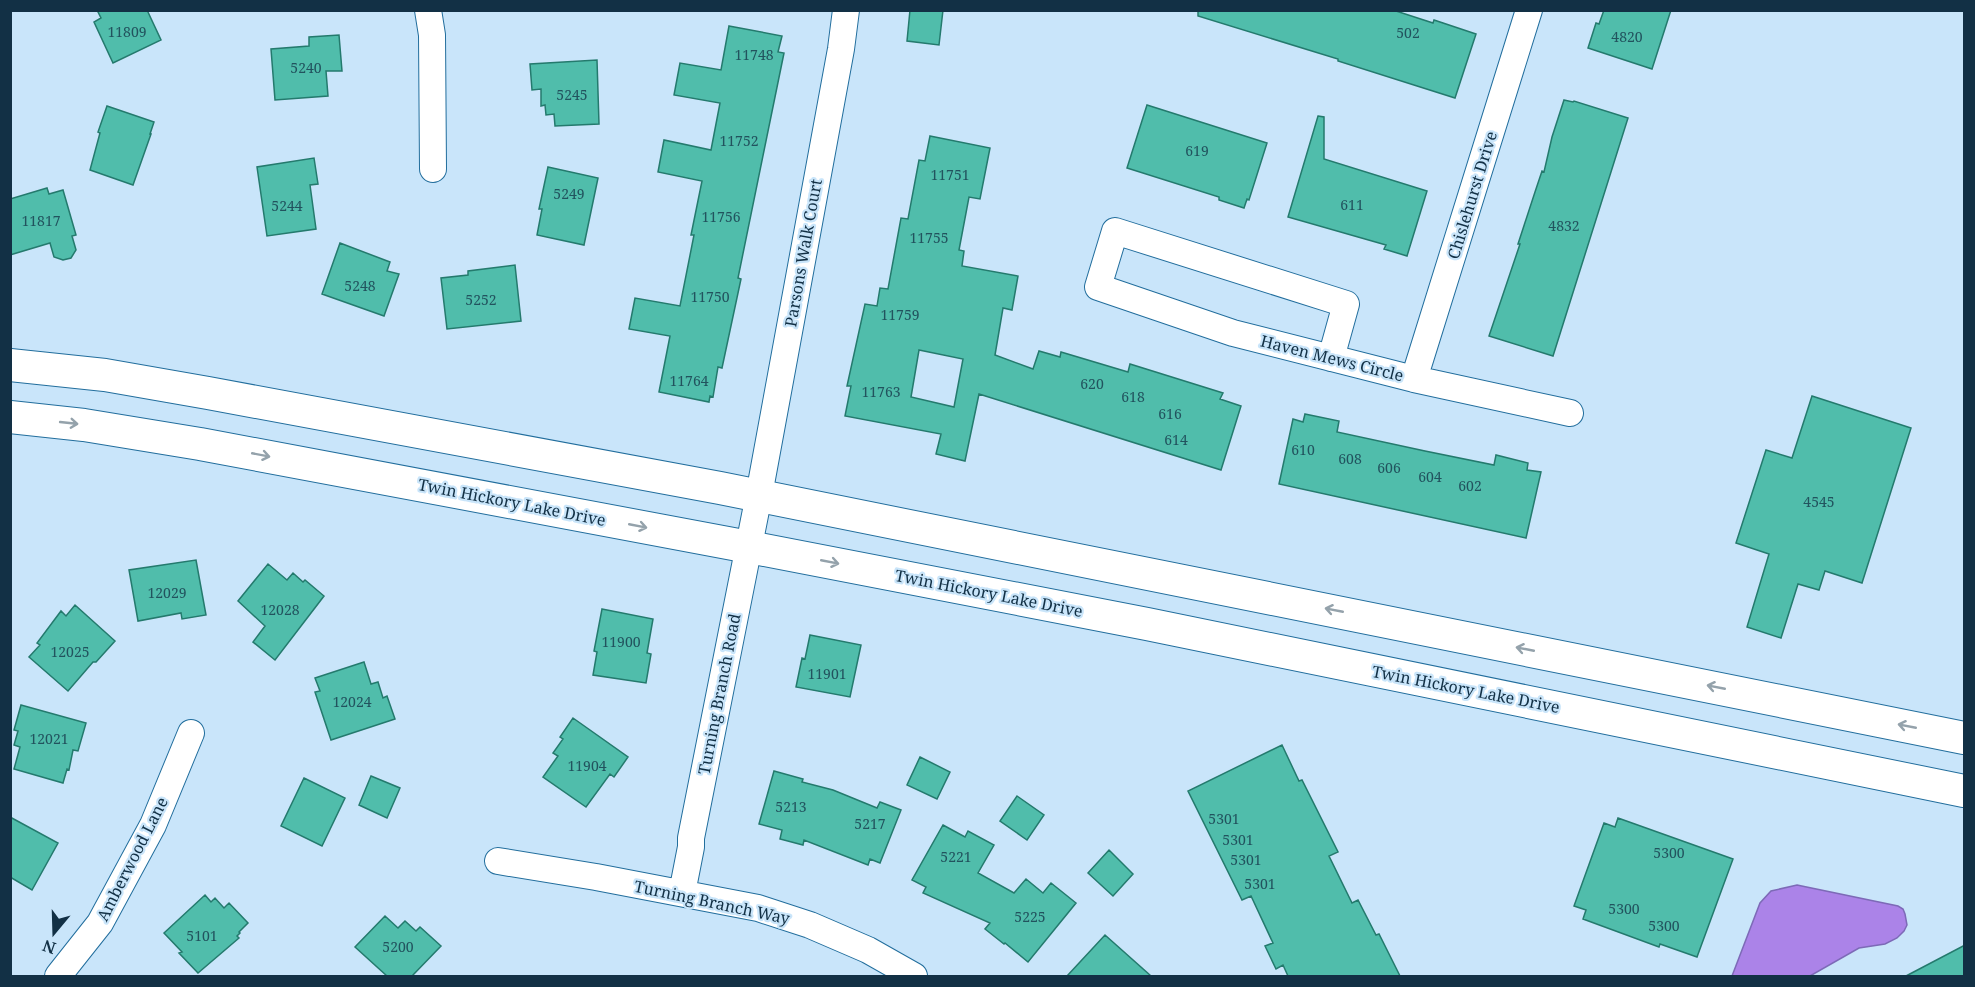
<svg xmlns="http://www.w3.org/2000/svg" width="1975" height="987" font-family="'Noto Serif',serif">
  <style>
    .water { fill: #ab83e8; stroke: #7d6ab7; stroke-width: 1.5 }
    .building { fill: #50bdab; stroke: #247a6d; stroke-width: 1.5; fill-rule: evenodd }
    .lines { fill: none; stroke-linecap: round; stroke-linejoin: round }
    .minor-casing { stroke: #226e9d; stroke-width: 28 }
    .tertiary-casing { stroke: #226e9d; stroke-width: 34 }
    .minor { stroke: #fff; stroke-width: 26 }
    .tertiary { stroke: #fff; stroke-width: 32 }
    .oneway { stroke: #94a2ab }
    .labels { text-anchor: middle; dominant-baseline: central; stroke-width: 4.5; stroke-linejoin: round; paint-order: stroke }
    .number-label { font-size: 14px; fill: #22535e }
    .street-label { font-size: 16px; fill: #123045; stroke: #c9e5fa }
  </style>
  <rect width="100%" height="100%" fill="#c9e5fa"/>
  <path class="water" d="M1797,885L1898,906L1903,909L1905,914L1907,925L1904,931L1897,938L1885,944L1859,948L1810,976H1732L1760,903L1771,891Z"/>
  <path class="building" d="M97,10H147L161,40L113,63L94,22L101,18Z
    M910,10H943L939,45L907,41Z
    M1198,10H1393L1433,23L1434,20L1476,34L1455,98L1338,61V59L1198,16Z
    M1604,10H1671L1652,69L1588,48L1596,23L1599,24Z
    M729,26L782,36L778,52L784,53L738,278L741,279L722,368L718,367L713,397L710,396L709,402L659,392L670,336L629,329L635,298L680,306L694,235H691L702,181L658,172L664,140L711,150L720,103L674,95L680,63L721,70Z
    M339,35L342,71H326L328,96L275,100L271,49L309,46V37Z
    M597,60L599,124L555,126L554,114L546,115L545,105L541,106V89L532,90L530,64Z
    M1564,100L1573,102L1574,101L1628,118L1553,356L1489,336L1520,244H1518L1535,192L1542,171L1544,172L1552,137Z
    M1147,105L1267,143L1249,200L1247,199L1244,208L1219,200V197L1127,168Z
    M107,106L154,122L150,134H151L133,185L90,170L100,133L98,132Z
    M1318,116L1324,117V159L1427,191L1407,256L1384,249L1386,245L1288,217Z
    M930,136L990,148L980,199L969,197L959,250L964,251L962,266L1018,276L1012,310L1003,308L995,355L1033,369L1039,351L1060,357L1061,352L1128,372L1130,364L1223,393L1220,399L1241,406L1221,470L979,394L965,461L936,454L941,434L845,416L851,386H847L865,304L877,306L880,288L888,289L901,218L908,219L919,160L925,161ZM919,350L963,359L954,407L911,397Z
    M314,158L318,184L310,185L316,229L267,236L257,167Z
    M548,167L598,178L584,245L537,235L542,209H539Z
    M47,188L49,194L63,190L76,235L72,236L76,250L71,258L63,260L54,257L50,243L10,255V199Z
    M340,243L390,262L387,271L399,274L384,316L322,294Z
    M515,265L521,321L447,329L441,278L468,275V271Z
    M1812,396L1911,428L1862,583L1825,571L1819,590L1798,584L1781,638L1747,627L1769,554L1736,543L1766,450L1792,458Z
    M1305,414L1339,421L1337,432L1425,451L1494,465L1496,455L1528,463L1527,470L1541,472L1526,538L1279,484L1293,419L1303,422Z
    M196,560L206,615L182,619L181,613L138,621L129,570Z
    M268,564L287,580L293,573L303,582L305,580L324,596L275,660L253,642L265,626L238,601Z
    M75,605L115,641L96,662H93L68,691L29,657L40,645L37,643L61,611L66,616Z
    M602,609L653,619L647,653L651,654L646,683L593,675L597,652L594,651Z
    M810,635L861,645L850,697L796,687L802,658L805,659Z
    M364,662L371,684L378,682L383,698L387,696L395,719L331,740L315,692L320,691L315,678Z
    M21,705L86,723L78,751L73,750L69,770L67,769L63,783L14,769L20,747L14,745L18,731L14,730Z
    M573,718L628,757L614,777L610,774L586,807L543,777L558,756L553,753L563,739L560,737Z
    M1282,745L1299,781L1302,780L1338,852L1329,856L1352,903L1358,900L1376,935L1379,934L1400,976H1288L1283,965L1276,969L1265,946L1273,943L1251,896L1242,900L1188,791Z
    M920,757L950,772L937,799L907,785Z
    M774,771L803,779L802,782L833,790L877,808L880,802L901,810L880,863L870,859L868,865L804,840L803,845L780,839L782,830L759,824Z
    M371,776L400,788L387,818L359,805Z
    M304,778L345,798L322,846L281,826Z
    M1017,796L1044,815L1027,840L1000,821Z
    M10,817L58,843L32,890L10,877Z
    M1618,818L1733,859L1697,957L1660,944L1659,947L1583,919L1586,910L1574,906L1604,823L1615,827Z
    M943,825L965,837L968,831L994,845L978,873L1014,893L1026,879L1043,893L1051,883L1076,903L1028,962L1005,943L1004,944L985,929L990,923L923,893L926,887L912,880Z
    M1109,850L1133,874L1113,896L1088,873Z
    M205,895L211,902L215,898L224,908L229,903L248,923L239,932L240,933L237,936L239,938L198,973L179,953L182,952L164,933Z
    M385,916L398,928L405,921L416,931L420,927L441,946L412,976H387L355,947Z
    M1105,935L1151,976H1067Z
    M1965,945V976H1906Z"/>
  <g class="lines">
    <defs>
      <path id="minor" d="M428,10L432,35L433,169
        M1331,358L1346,304L1115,231L1098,287L1233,333L1414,379L1570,413
        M1414,379L1529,10
        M498,861L596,877L758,908L810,925L868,950L914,976
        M682,893L691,847V838L759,495L841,49L846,10
        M58,976L100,923L153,825L191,733"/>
      <path id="tertiary" d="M10,365L105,375L208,393L720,488L1964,738
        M10,417L84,425L200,444L749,547L1147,624L1964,791"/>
    </defs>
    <use href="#minor" class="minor-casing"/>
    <use href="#tertiary" class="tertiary-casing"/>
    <use href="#minor" class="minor"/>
    <use href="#tertiary" class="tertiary"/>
  </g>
  <defs><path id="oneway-shaft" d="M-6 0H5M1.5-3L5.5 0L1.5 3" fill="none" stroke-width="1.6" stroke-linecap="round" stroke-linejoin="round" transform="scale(1.5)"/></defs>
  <g class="oneway">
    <use href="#oneway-shaft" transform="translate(69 423) rotate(6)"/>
    <use href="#oneway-shaft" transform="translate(261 455) rotate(11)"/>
    <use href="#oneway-shaft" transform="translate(638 526) rotate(11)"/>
    <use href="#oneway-shaft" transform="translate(830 562) rotate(11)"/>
    <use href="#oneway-shaft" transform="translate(1334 610) rotate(-169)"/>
    <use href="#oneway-shaft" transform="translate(1525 649) rotate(-169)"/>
    <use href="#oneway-shaft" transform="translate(1716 687) rotate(-169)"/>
    <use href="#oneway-shaft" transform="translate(1907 726) rotate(-169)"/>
  </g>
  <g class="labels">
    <g class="number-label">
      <text x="127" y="31">11809</text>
      <text x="1408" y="32">502</text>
      <text x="1627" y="36">4820</text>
      <text x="754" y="54">11748</text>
      <text x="306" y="67">5240</text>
      <text x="572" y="94">5245</text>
      <text x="739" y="140">11752</text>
      <text x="1197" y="150">619</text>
      <text x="950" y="174">11751</text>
      <text x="569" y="193">5249</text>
      <text x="1352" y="204">611</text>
      <text x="287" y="205">5244</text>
      <text x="721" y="216">11756</text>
      <text x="41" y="220">11817</text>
      <text x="1564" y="225">4832</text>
      <text x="929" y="237">11755</text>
      <text x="360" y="285">5248</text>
      <text x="710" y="296">11750</text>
      <text x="481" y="299">5252</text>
      <text x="900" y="314">11759</text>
      <text x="689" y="380">11764</text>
      <text x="1092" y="383">620</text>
      <text x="881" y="391">11763</text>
      <text x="1133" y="396">618</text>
      <text x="1170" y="413">616</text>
      <text x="1176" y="439">614</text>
      <text x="1303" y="449">610</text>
      <text x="1350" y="458">608</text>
      <text x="1389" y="467">606</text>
      <text x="1430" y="476">604</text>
      <text x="1470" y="485">602</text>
      <text x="1819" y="501">4545</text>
      <text x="167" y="592">12029</text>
      <text x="280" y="609">12028</text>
      <text x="621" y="641">11900</text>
      <text x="70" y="651">12025</text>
      <text x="827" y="673">11901</text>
      <text x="352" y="701">12024</text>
      <text x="49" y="738">12021</text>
      <text x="587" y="765">11904</text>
      <text x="791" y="806">5213</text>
      <text x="1224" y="818">5301</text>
      <text x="870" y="823">5217</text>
      <text x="1238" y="839">5301</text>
      <text x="1669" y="852">5300</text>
      <text x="956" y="856">5221</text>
      <text x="1246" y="859">5301</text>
      <text x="1260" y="883">5301</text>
      <text x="1624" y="908">5300</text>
      <text x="1030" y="916">5225</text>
      <text x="1664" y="925">5300</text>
      <text x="202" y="935">5101</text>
      <text x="398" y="946">5200</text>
    </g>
    <g class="street-label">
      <text transform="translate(1472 195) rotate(-73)">Chislehurst Drive</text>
      <text transform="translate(803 253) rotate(-80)">Parsons Walk Court</text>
      <text transform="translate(1332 358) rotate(14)">Haven Mews Circle</text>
      <text transform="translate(512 502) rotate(11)">Twin Hickory Lake Drive</text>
      <text transform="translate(989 593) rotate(11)">Twin Hickory Lake Drive</text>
      <text transform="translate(1466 689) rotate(11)">Twin Hickory Lake Drive</text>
      <text transform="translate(719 694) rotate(-79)">Turning Branch Road</text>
      <text transform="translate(132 859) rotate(-63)">Amberwood Lane</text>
      <text transform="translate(712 902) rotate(12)">Turning Branch Way</text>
    </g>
  </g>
  <rect width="1975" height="987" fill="none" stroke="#123045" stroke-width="24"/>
  <g transform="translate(54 933) rotate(199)" stroke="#c9e5fa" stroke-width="4.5" paint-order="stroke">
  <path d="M0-4.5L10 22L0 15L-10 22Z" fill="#123045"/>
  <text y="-9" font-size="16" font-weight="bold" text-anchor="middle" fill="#123045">N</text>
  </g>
</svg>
